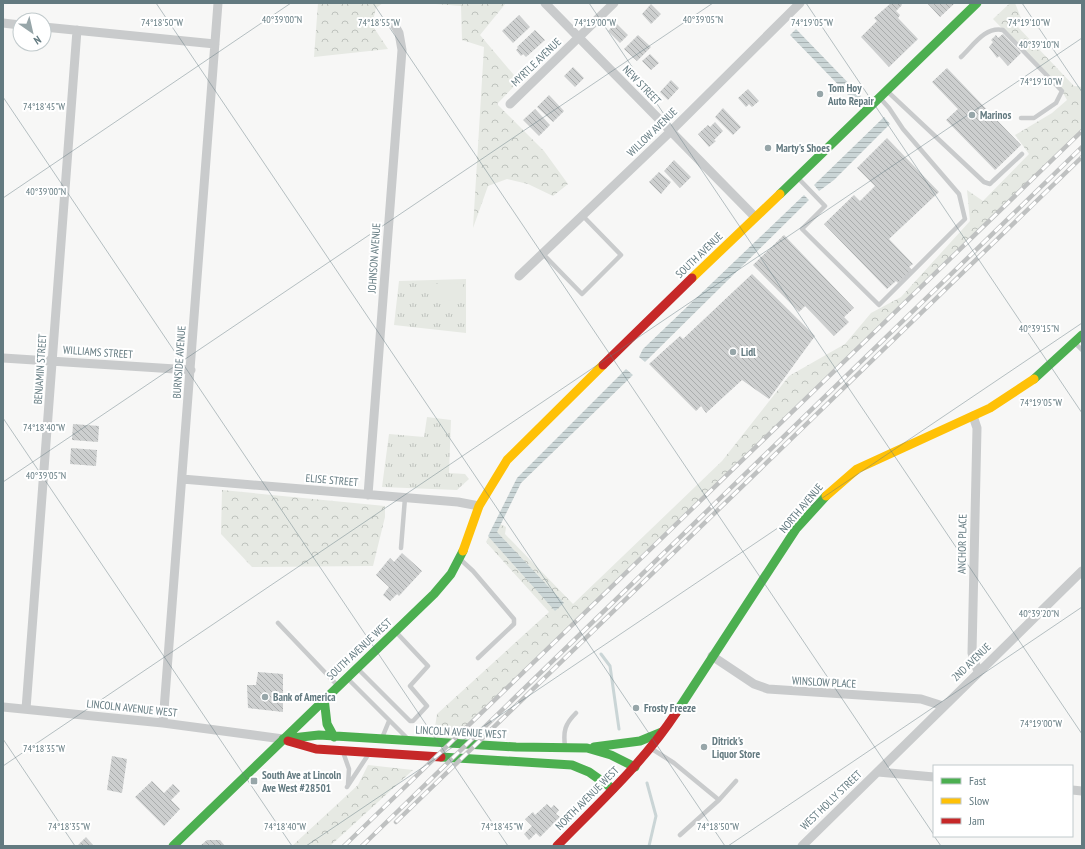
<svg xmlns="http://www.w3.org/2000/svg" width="1085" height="849" font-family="'PT Sans Narrow',sans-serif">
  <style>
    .grass { fill: url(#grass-tufts) }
    .forest { fill: url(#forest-crowns) }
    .pitch { fill: #e6e9e3 }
    .water { fill: url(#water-rules) }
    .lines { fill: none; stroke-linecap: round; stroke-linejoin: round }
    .stream { stroke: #cad5d6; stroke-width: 3 }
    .building { fill: url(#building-back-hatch) }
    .lane { stroke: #c9cbcc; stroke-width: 4.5 }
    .street { stroke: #c9cbcc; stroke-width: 9 }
    .fast { stroke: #4caf50; stroke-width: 9 }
    .slow { stroke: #ffc107; stroke-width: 9 }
    .jam { stroke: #c62828; stroke-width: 9 }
    .rail-casing { stroke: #bfc1c1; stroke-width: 4.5 }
    .rail { stroke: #fff; stroke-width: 3; stroke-dasharray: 9; stroke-linecap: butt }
    .ticks { fill: none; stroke: #637a80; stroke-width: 1; stroke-opacity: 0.45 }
    .poi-dot { fill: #97a6a9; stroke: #fff; stroke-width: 1.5 }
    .labels { text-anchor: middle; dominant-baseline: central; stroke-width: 4; stroke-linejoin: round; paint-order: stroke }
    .street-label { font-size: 11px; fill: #637a80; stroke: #fff }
    .poi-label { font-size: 11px; font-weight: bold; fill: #637a80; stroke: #fff; text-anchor: start }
    .ticks-label { font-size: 10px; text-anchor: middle; fill: #637a80; stroke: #fff; stroke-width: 4; stroke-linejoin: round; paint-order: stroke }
  </style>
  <defs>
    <pattern id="grass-tufts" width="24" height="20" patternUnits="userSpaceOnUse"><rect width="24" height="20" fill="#e6e9e3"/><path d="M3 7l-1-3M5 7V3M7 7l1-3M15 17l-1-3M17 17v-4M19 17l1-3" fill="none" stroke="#bec2bd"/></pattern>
    <pattern id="forest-crowns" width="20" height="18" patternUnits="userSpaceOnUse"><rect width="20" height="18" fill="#e6e9e3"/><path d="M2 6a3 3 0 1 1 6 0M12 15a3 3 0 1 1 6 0" fill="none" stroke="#bec2bd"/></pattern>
    <pattern id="water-rules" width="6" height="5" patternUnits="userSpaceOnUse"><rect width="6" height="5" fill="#cad5d6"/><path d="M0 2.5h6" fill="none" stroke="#a8b2b3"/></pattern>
    <pattern id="building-back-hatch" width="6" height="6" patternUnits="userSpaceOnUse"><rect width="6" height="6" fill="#cdcfcf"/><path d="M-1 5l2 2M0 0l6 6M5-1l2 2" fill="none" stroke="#aaadad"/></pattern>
  </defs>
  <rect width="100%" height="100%" fill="#f7f7f6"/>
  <path class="grass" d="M466,279V333L394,325L399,281Z
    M427,417L451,420L449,473L465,474L469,479L457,490L382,487L389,434L424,437Z"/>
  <path class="forest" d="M318,3H383L376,8L372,25L388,49L314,57Z
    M423,3H506L480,35L519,81L497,104L544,151L568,184L553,196L528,184L507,179L488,186L473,228L484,47L462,40L461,6Z
    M1010,3H1015L1021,18L1015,24L1074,86L1082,87V130L449,745L433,740L437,714L549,612L486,542L496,522L506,527L505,534L573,604L722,461L789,376L845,344L871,313L901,297L970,221L967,190L983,201L1029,154L1015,135L1052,113L1067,100L1062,91L993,19Z
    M222,490L385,506V517L373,566L252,567L221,534Z
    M368,765L413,770L330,846H292L358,785Z"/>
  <path class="pitch" d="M463,283L462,300L431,302V284Z"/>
  <path class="water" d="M796,29L861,96L855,102L790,35Z
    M884,117L890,124L834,180L819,191L814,185Z
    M804,195L809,200L645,362L639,357L643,349Z
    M626,369L633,375L521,483L497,532L564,603L555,611L488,536L517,478Z"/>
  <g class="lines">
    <path class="stream" d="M601,654L610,666L619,729
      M647,783L656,816L649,846"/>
  </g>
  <path class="building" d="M891,3H901L902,5L896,11L900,15L898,18L918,39L889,67L861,37L877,21L874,18Z
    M927,3H955L940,17Z
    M651,4L661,14L651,24L642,14Z
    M519,15L530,27L513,43L502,31Z
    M616,23L628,35L620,43L608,31Z
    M535,30L545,40L526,57L523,54L521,56L516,50L518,48L517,47Z
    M1003,34L1021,53L1008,66L999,56L997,58L989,47L993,42L991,40L996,35L998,38Z
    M638,35L651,47L637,61L624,49Z
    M650,54L659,63L651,70L642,61Z
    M573,67L584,78L575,87L564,76Z
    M947,68L1021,145L995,170L946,120L958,109L932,82Z
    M671,80L679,88L668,100L660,92Z
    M748,89L759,101L752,107L749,104L746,107L738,98Z
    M549,95L564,111L553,122L537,107Z
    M723,108L741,127L733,135L715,117Z
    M535,109L550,125L539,136L523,120Z
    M715,122L723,131L714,140L716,141L709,147L698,134L708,125L710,127Z
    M887,138L939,192L889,239L913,264L909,267L912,270L898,283L896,281L887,289L824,224L854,195L860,201L875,186L857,168Z
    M674,160L691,177L680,188L664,171Z
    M659,172L671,182L661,194L649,182Z
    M784,235L854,308L844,317L849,322L834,336L805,306L799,312L753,265Z
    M752,274L815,336L769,399L742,380L706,413L701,406L696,411L649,364L680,336L683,339Z
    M73,424L99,426L98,442L72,440Z
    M71,448L97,450L96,466L70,464Z
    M402,553L422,571L399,596L397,594L390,601L383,595L389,587L376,575L390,558L394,562Z
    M258,672L283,674V712L248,708L247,685H256Z
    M112,756L127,759L122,793L107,790Z
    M152,781L164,793L173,784L180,791L171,800L180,809L164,826L135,797Z
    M547,804L551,808L554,805L559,810L556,814L560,817L540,837L536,833L529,840L524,834L532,826L525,819L533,812L535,815Z
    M86,837L94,846H77Z
    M207,840H220L225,846H200Z"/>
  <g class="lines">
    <path class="lane" d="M961,57C973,46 985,26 1003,30L1062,91L1056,103L1034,118H1021
      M887,91L984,182L990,184L993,181L1022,154
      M798,178L825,206L802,229L879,305L965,219L959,194L903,129L889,108L880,98
      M542,253L582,294L621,255L582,215
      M1075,343L1082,350
      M401,548L405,498
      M461,560L473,571L514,619V624L478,658
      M278,623L338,686
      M358,669L410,721H413L427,706L410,686L428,666L396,632
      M348,679L406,737
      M382,738L389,721
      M565,746C563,731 565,724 576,713
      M652,749L674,763L719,800L680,835
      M343,752L349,769L348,785
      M347,787L368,755
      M719,800L736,781"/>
    <path class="street" d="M545,3L755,217
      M3,23L20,25
      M44,27L215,44
      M510,104L614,3
      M519,276L670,132L800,3
      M3,358L191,370
      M973,416L977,428L972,653L978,672
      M182,479L458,502L479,506
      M368,495L402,50L399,33L394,24
      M712,656L754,684L768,689L921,699L943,706
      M3,707L163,723L283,739
      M26,709L77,30
      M163,723L218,3
      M878,772L934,777
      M1072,790L1082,791
      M802,846L1082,571"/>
    <path class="fast" d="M780,194L977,3
      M1034,379L1082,335
      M324,698L327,724L334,737
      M676,713L796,529L826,496
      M283,739L319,735L516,747L587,748L611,755L635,767
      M594,747L640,741L662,732
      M441,757L572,765L589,772L613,789
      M173,846L434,594L451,574L463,551"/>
    <path class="slow" d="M692,278L780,194
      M826,496L857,469L990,408L1034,379
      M463,551L479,506L507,460L603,365"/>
    <path class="jam" d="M603,365L692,278
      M288,741L316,749L441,757
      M557,846C599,803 643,763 676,713"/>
    <defs>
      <path id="rail" d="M396,822L1082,157
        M344,846L1082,131
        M362,846L1082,147"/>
    </defs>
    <use href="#rail" class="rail-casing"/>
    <use href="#rail" class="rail"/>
  </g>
  <path class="ticks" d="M156,3L725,846M373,3L934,835M589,3L1082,734M806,3L1082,413M1022,3L1082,92M3,97L508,846M3,198L291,3M3,418L292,846M3,482L713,3M3,739L75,846M3,766L1082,38M934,836L941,846M306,846L1082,323M728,846L1082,607"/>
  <g class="poi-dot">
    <circle cx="820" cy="94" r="4"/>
    <circle cx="972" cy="115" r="4"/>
    <circle cx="768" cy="148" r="4"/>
    <circle cx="733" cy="352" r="4"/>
    <circle cx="265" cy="697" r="4"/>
    <circle cx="636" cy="708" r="4"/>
    <circle cx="704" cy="747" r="4"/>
    <rect x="250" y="777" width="8" height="8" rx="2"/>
  </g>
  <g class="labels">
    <g class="street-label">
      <text transform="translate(536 62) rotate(-44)">MYRTLE AVENUE</text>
      <text transform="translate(642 85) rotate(46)">NEW STREET</text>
      <text transform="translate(652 132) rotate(-44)">WILLOW AVENUE</text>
      <text transform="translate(699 255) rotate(-44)">SOUTH AVENUE</text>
      <text transform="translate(374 258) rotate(-86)">JOHNSON AVENUE</text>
      <text transform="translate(98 352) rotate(4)">WILLIAMS STREET</text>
      <text transform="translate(179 362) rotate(-86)">BURNSIDE AVENUE</text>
      <text transform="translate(40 369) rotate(-86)">BENJAMIN STREET</text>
      <text transform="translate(332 480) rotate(5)">ELISE STREET</text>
      <text transform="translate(801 508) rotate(-50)">NORTH AVENUE</text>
      <text transform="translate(962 544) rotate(-89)">ANCHOR PLACE</text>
      <text transform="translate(359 649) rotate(-43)">SOUTH AVENUE WEST</text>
      <text transform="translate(971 662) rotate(-44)">2ND AVENUE</text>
      <text transform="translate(824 682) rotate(3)">WINSLOW PLACE</text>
      <text transform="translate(132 708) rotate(6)">LINCOLN AVENUE WEST</text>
      <text transform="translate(461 732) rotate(3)">LINCOLN AVENUE WEST</text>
      <text transform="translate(587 798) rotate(-45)">NORTH AVENUE WEST</text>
      <text transform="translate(831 800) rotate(-44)">WEST HOLLY STREET</text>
    </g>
    <g class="poi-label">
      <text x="828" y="88">Tom Hoy<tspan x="828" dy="13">Auto Repair</tspan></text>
      <text x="980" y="115">Marinos</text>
      <text x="776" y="148">Marty's Shoes</text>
      <text x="741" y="352">Lidl</text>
      <text x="273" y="697">Bank of America</text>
      <text x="644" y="708">Frosty Freeze</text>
      <text x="712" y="741">Ditrick's<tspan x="712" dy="13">Liquor Store</tspan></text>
      <text x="262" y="775">South Ave at Lincoln<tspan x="262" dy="13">Ave West #28501</tspan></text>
    </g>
  </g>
  <g class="ticks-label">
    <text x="282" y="23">40°39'00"N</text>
    <text x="703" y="23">40°39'05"N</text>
    <text x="162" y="26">74°18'50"W</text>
    <text x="595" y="26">74°19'00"W</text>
    <text x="812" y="26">74°19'05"W</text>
    <text x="379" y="26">74°18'55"W</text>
    <text x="1029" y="26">74°19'10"W</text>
    <text x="1039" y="48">40°39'10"N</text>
    <text x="1041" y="85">74°19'10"W</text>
    <text x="44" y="110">74°18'45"W</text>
    <text x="46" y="195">40°39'00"N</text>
    <text x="1039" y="332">40°39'15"N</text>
    <text x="1041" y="406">74°19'05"W</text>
    <text x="44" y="431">74°18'40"W</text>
    <text x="46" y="479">40°39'05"N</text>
    <text x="1039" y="617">40°39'20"N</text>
    <text x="1041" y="727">74°19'00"W</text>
    <text x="44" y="752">74°18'35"W</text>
    <text x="69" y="830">74°18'35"W</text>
    <text x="285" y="830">74°18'40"W</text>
    <text x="502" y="830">74°18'45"W</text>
    <text x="718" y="830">74°18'50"W</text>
  </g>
  <rect width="1085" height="849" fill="none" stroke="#637a80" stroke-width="8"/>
  <rect x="933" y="765" width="140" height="72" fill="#ffffff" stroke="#c1cacc"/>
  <rect x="941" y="778" width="20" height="6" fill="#4caf50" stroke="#c1cacc"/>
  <text x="969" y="785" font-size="12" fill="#637a80">Fast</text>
  <rect x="941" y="798" width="20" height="6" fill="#ffc107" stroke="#c1cacc"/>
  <text x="969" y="805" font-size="12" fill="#637a80">Slow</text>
  <rect x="941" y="818" width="20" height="6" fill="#c62828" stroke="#c1cacc"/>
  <text x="969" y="825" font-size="12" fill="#637a80">Jam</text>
  <g transform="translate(32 32) rotate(146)"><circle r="19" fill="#ffffff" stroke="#c1cacc"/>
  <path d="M0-3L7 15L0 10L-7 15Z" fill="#97a6a9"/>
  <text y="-6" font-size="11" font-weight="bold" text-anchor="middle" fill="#637a80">N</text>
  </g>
</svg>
